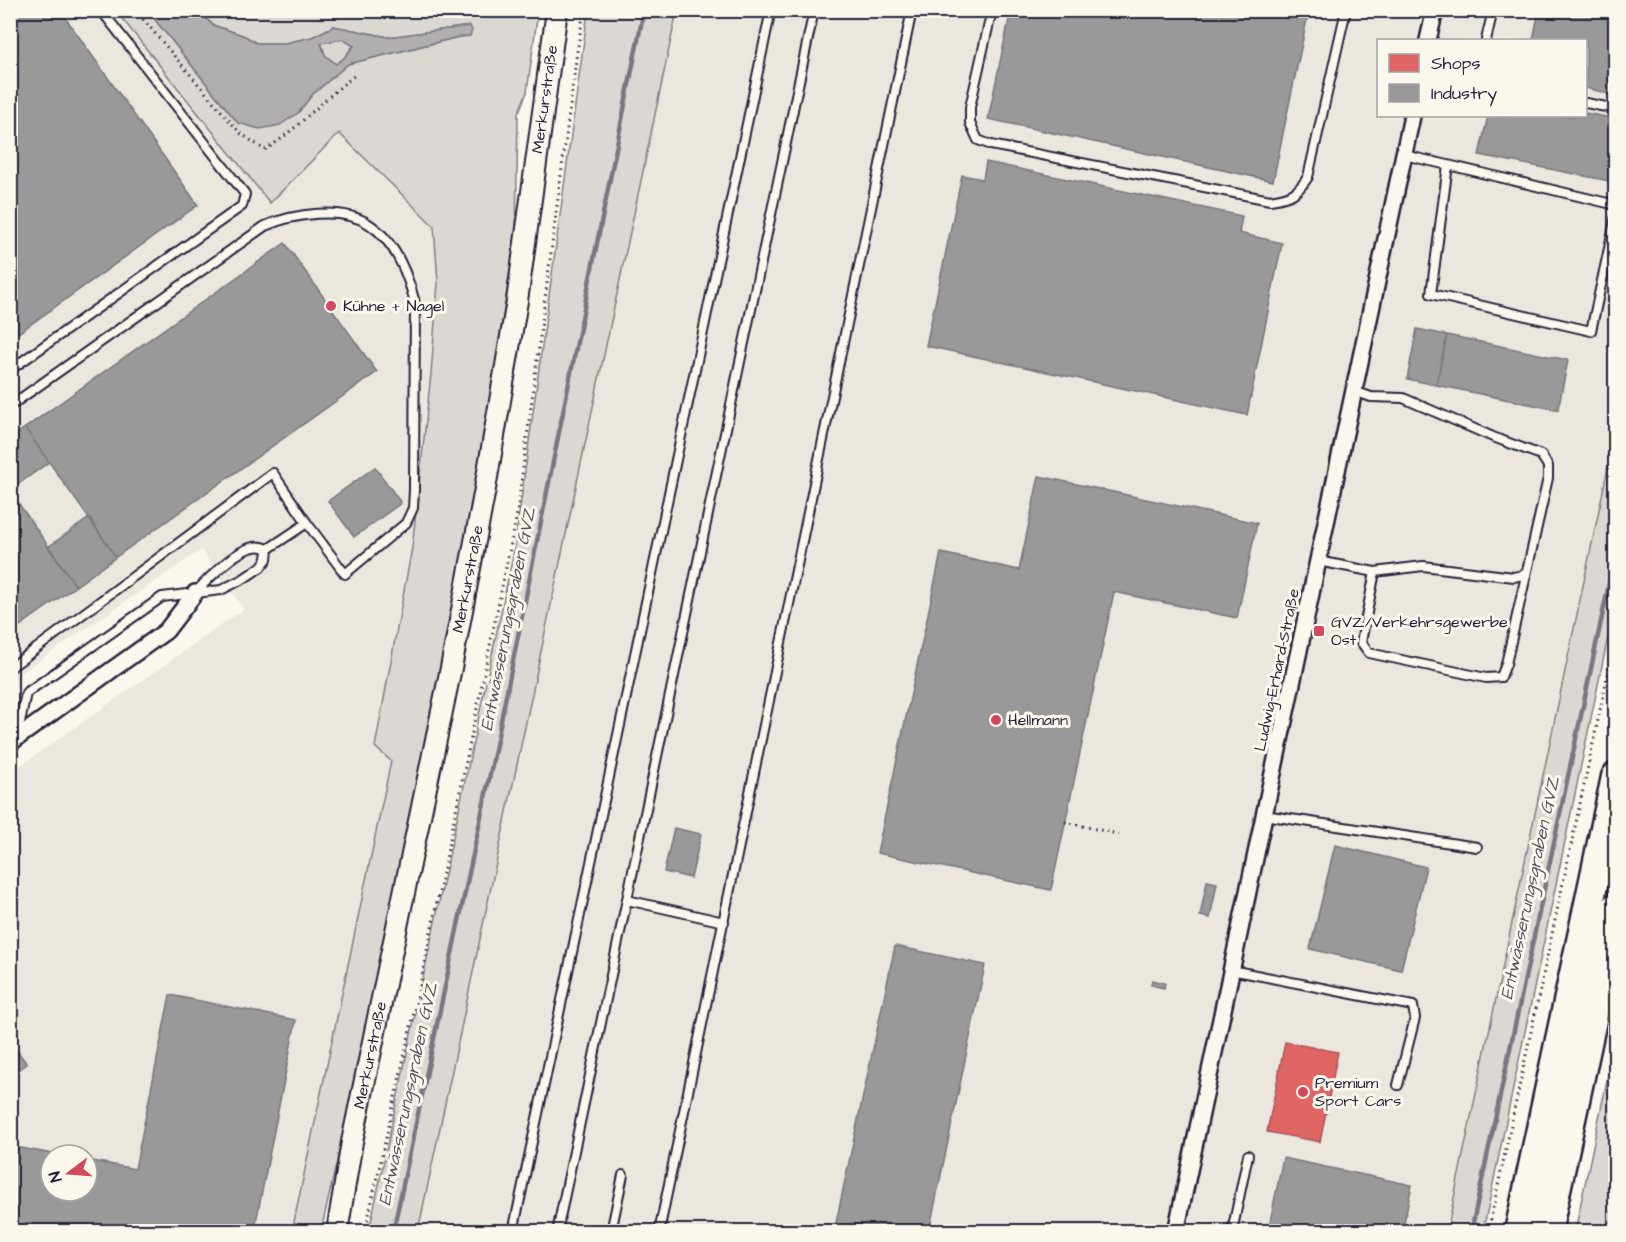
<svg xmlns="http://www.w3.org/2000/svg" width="1626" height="1242" font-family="'Architects Daughter',sans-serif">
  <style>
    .built { fill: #ebe7df; fill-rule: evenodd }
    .green { fill: #dbd8d3; stroke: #7e7d87; stroke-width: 1.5 }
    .water { fill: #b1aeb0; stroke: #787681; stroke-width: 1.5; fill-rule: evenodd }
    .shops { fill: #e06666; stroke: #a75259; stroke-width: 1.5 }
    .industry { fill: #999; stroke: #75757d; stroke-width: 1.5 }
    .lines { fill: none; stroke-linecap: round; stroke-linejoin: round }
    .stream { stroke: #787681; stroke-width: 4.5 }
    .service-casing { stroke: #22223b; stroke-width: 12 }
    .minor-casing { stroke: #22223b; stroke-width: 20 }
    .tertiary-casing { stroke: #22223b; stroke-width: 24 }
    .motorway-casing { stroke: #22223b; stroke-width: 33 }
    .path { stroke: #22223b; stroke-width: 3; stroke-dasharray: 1.5 4.5; stroke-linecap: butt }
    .service { stroke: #fbf7ec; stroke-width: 8 }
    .minor { stroke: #fbf7ec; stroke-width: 15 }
    .tertiary { stroke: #fbf7ec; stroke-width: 20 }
    .motorway { stroke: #fbf7ec; stroke-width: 28 }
    .poi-dot { fill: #d1495b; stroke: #fbf7ec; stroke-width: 2 }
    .labels { text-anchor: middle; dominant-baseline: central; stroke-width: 6; stroke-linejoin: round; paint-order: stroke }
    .street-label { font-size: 16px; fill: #22223b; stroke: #fbf7ec }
    .poi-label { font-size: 16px; fill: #22223b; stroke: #fbf7ec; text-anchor: start }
    .water-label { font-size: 18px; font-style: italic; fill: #545364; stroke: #fbf7ec }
  </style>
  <rect width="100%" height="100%" fill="#fbf7ec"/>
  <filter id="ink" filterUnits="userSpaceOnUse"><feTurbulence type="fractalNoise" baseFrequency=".0167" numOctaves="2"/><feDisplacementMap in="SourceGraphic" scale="12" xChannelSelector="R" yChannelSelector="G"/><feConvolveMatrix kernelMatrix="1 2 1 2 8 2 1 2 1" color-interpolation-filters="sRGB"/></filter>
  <g filter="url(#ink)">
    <path class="built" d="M11,11H116L270,203L339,133L434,226L438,282L431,374L412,548L375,747L391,760L292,1231H11L10,773L244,609L201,550L18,675L11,727ZM51,1155H87V1191H51Z
      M677,11H1615V436L1448,1231L418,1232ZM1378,40H1586V116H1378Z"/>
    <path class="green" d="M116,11H148L238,123L298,113L312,95L348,64L459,37L470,36V26L388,37L334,26L312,37L285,43H256L245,36L213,25L198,11H538L527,92L518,114L516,234L480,461L419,781L355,1082L321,1231H292L391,761L375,747L412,548L431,374L438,282L434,226L339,133L270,203Z
      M588,11H677L418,1231H369L514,551Z
      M342,39L354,45L344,58L336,64L325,55L321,43Z
      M1615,434V604L1483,1231H1447Z
      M1615,1043V1231H1575Z"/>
    <path class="water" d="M148,11H198L213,25L245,36L256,43H285L312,37L334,26L388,37L470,26L472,30L470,36L459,37L348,64L312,95L298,113L280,125L260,129L238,123ZM342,39L354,46L344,58L336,64L325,55L321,43Z"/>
    <path class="shops" d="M1285,1042L1338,1052L1320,1142L1267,1132Z"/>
    <path class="industry" d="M10,10H60L198,205L10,339Z
      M1011,10H1309L1273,181L988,119Z
      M1539,10H1616V96L1586,88V40H1533Z
      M1586,113L1616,119V154L1609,181L1479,155L1488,116H1586Z
      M986,162L1242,216L1239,233L1282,243L1247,415L926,346L962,175L983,179Z
      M285,243L377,372L116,557L25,428Z
      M1417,329L1447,335L1436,385L1407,379Z
      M1447,335L1568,360L1558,410L1436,385Z
      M25,428L49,462L10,490V438Z
      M375,467L401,503L354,537L328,501Z
      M1039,476L1257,523L1237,618L1114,592L1051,890L877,853L941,553L1019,570Z
      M10,491L76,586L10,633Z
      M89,518L116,557L76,586L48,547Z
      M674,828L701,834L691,878L664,872Z
      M1335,845L1426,867L1401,970L1310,949Z
      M1207,881L1217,883L1210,918L1200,916Z
      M895,946L985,965L929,1232H834Z
      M1152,980L1165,983L1164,988L1151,985Z
      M170,995L296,1020L254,1232H10V1146L58,1155H51V1191H87V1160L135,1169Z
      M10,1040L27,1064L10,1076Z
      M1283,1158L1412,1185L1402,1232H1268Z"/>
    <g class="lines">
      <path class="stream" d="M393,1232L493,760L644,10
        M1471,1232L1616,551"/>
      <defs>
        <path id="service" d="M992,10L970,107V123L978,140L991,145L1270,200C1291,197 1297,194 1308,177L1346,10
          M1486,40L1493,10
          M1586,103L1616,109
          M1404,155L1448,165L1431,294L1591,331L1616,216
          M1448,165L1616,205
          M10,370L242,206L245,194L101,10
          M1354,391L1371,397L1403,398L1493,437L1541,455L1548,466V478L1506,664L1501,677L1486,678L1369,653L1361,642L1375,572
          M10,406L265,226C293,214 342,206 369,224C395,241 408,275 415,303L414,490L413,508L406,523L345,574L307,523L273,473L10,668
          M1318,561L1375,572L1423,566L1514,577L1526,574
          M195,593C208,579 235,550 254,547C259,546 264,547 268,549
          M17,737L26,693L162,597L221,590L243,579L261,567L267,559L268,549L307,523
          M1264,815L1477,847
          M627,900L724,922
          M1231,970L1413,1006L1415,1018L1398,1085
          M513,1232L771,10
          M557,1232L814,10
          M611,1232L623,1175
          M659,1232L912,10
          M1232,1232L1248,1155"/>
        <path id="minor" d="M1428,40L1435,10
          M10,743L166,631L195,593
          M1176,1232L1412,116"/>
        <g id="tertiary">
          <path id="s1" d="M337,1232L352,1142L451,668L485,489L517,301L557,10"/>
        </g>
        <path id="motorway" d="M1519,1232L1616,777
          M1547,1232L1616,907"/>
      </defs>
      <use href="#service" class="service-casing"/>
      <use href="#minor" class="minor-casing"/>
      <use href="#tertiary" class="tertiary-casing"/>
      <use href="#motorway" class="motorway-casing"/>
      <path class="path" d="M135,10L240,133L265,150C298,129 323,99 354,76
        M1065,822L1122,835
        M365,1232L419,990L517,514L577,52L584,10
        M1488,1232L1616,636"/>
      <use href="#service" class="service"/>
      <use href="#minor" class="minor"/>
      <use href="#tertiary" class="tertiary"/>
      <use href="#motorway" class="motorway"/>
    </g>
  </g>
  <g class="poi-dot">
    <circle cx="331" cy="306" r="6"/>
    <rect x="1313" y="625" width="12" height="12" rx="3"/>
    <circle cx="996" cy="720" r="6"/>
    <circle cx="1303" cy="1092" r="6"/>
  </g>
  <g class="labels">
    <g class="street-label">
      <text stroke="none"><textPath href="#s1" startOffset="1152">Merkurstraße</textPath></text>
      <text stroke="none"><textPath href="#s1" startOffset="666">Merkurstraße</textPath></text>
      <text transform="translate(1277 670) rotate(-78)">Ludwig-Erhard-Straße</text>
      <text stroke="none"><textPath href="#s1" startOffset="180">Merkurstraße</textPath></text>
    </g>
    <g class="poi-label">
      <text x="343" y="306">Kühne + Nagel</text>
      <text x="1331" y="622">GVZ/Verkehrsgewerbe<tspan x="1331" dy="18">Ost</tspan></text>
      <text x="1008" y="720">Hellmann</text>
      <text x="1315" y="1083">Premium<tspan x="1315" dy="18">Sport Cars</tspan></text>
    </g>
    <g class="water-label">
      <text transform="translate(508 619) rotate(-79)">Entwässerungsgraben GVZ</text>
      <text transform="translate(1530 888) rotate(-78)">Entwässerungsgraben GVZ</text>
      <text transform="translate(408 1094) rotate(-78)">Entwässerungsgraben GVZ</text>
    </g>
  </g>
  <rect width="1626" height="1242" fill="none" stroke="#fbf7ec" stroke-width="36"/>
  <rect x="18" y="18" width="1590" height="1206" fill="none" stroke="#22223b" stroke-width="2" filter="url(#ink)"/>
  <rect x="1377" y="39" width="210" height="78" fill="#fbf7ec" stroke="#a4a2a5" stroke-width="1.5"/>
  <rect x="1389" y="54" width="30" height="18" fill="#e06666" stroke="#a4a2a5" stroke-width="1.5"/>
  <text x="1431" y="69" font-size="18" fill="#22223b">Shops</text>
  <rect x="1389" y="84" width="30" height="18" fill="#999999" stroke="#a4a2a5" stroke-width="1.5"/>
  <text x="1431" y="99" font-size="18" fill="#22223b">Industry</text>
  <g transform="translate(69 1173) rotate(254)"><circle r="28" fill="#fbf7ec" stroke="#a4a2a5" stroke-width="1.5"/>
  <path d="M0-4.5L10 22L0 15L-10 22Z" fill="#d1495b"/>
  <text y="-9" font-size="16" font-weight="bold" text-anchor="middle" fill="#22223b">N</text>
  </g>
</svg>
